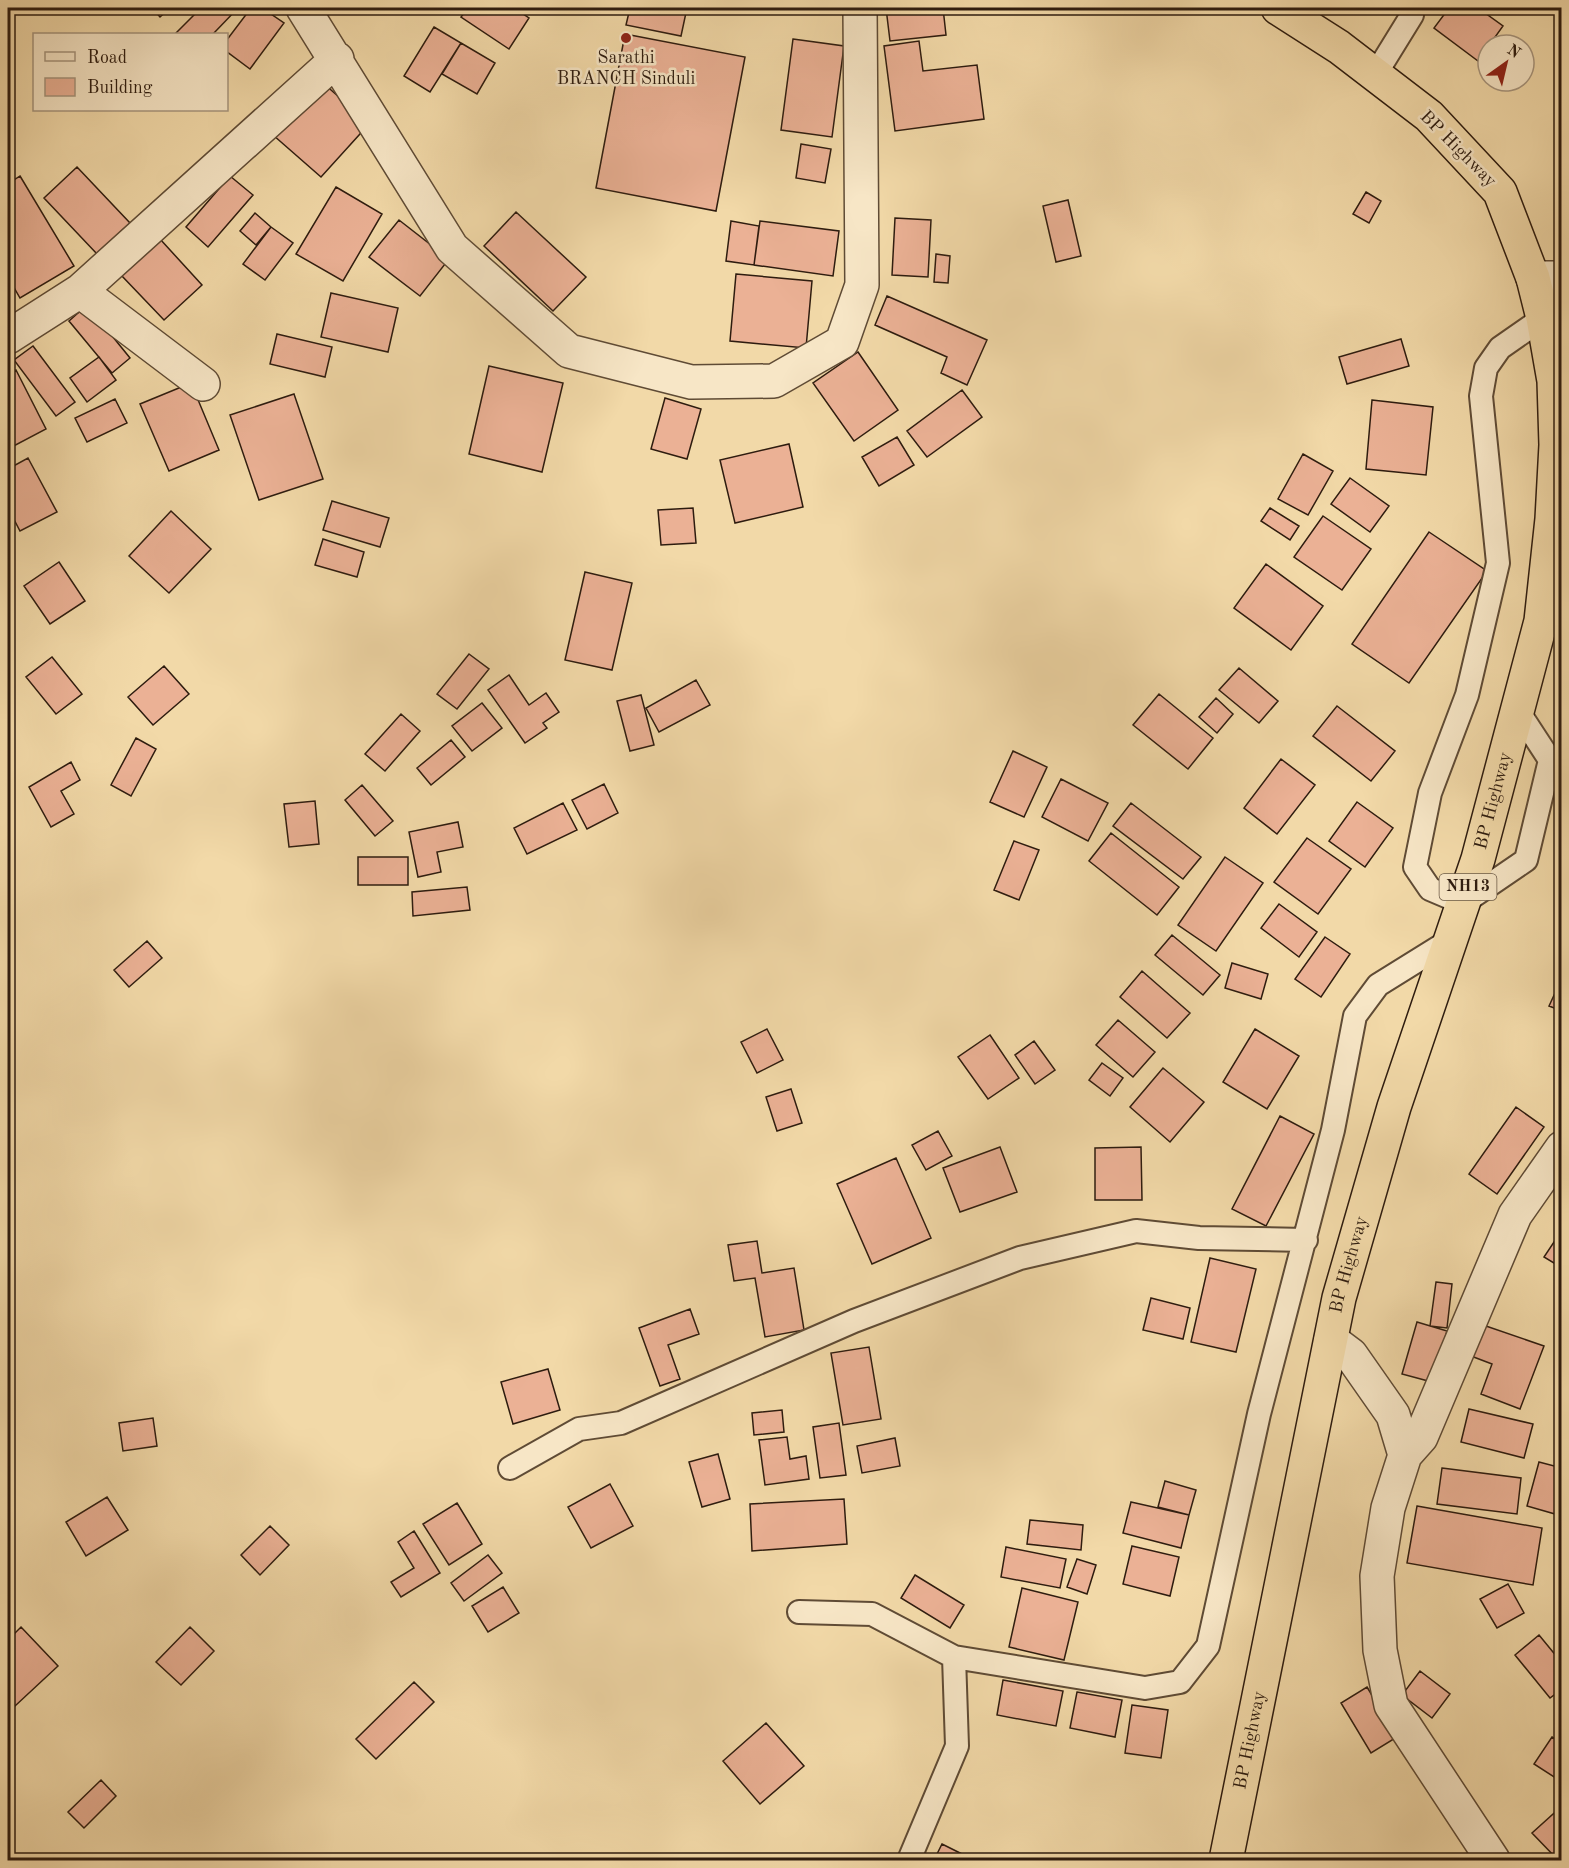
<svg xmlns="http://www.w3.org/2000/svg" width="1569" height="1868" font-family="'Old Standard TT',serif">
  <style>
    .building { fill: #ebb195; stroke: #2e1c0f; stroke-width: 1.5 }
    .lines { fill: none; stroke-linecap: round; stroke-linejoin: round }
    .service-casing { stroke: #5f4b35; stroke-width: 26 }
    .minor-casing { stroke: #5f4b35; stroke-width: 36 }
    .tertiary-casing { stroke: #5f4b35; stroke-width: 36 }
    .trunk-casing { stroke: #2e1c0f; stroke-width: 36 }
    .service { stroke: #f7e6c6; stroke-width: 22 }
    .minor { stroke: #f7e6c6; stroke-width: 33 }
    .tertiary { stroke: #f7e6c6; stroke-width: 33 }
    .trunk { stroke: #f2d9a8; stroke-width: 33 }
    .poi-dot { fill: #8f2418; stroke: #f7e6c6; stroke-width: 2 }
    .labels { text-anchor: middle; dominant-baseline: central; stroke-width: 5; stroke-linejoin: round; paint-order: stroke }
    .shield { fill: #f7e6c6; stroke: #6a5946; stroke-width: 1.5 }
    .shield-label { font-size: 16px; font-weight: bold; fill: #2e1c0f }
    .poi-label { font-size: 18px; fill: #2e1c0f; stroke: #f7e6c6 }
    .street-label { font-size: 18px; fill: #2e1c0f; stroke: #f7e6c6 }
  </style>
  <rect width="100%" height="100%" fill="#f2d9a8"/>
  <filter id="stains"><feTurbulence type="fractalNoise" baseFrequency=".00333" numOctaves="4"/><feColorMatrix values="0 0 0 0 .2 0 0 0 0 .09 0 0 0 0 .02 0 0 0 .5 -.17"/></filter>
  <radialGradient id="worn" r=".72"><stop offset=".6" stop-color="#630" stop-opacity="0"/><stop offset="1" stop-color="#630" stop-opacity=".3"/></radialGradient>
  <path class="building" d="M152,8H170L160,17Z
    M201,8H238L213,34H175Z
    M251,8H262L284,23L250,69L226,51V41Z
    M468,8H514L529,18L509,49L461,17Z
    M630,8H687L681,36L626,25Z
    M886,8H943L946,35L890,41Z
    M1449,8H1478L1503,26L1478,61L1434,28Z
    M434,27L461,43L430,92L404,76Z
    M625,34L745,57L716,211L596,188Z
    M793,39L844,46L832,137L781,130Z
    M919,41L923,71L977,65L984,119L895,131L884,46Z
    M461,43L495,63L477,94L442,74Z
    M321,81L369,124L321,177L273,135Z
    M801,144L831,149L825,183L796,178Z
    M77,167L130,223L97,254L44,198Z
    M20,176L74,266L20,298L8,277V184Z
    M230,176L253,195L208,247L186,227Z
    M336,187L382,214L343,281L296,254Z
    M1366,192L1381,201L1369,223L1353,214Z
    M1068,200L1081,256L1056,262L1043,206Z
    M516,212L586,277L553,311L484,246Z
    M255,213L271,227L256,245L240,231Z
    M895,218L931,220L928,277L892,275Z
    M399,220L449,259L420,296L369,257Z
    M731,221L759,226L754,265L726,261Z
    M760,221L839,231L833,276L754,265Z
    M271,227L293,243L265,280L243,264Z
    M160,239L202,285L164,320L121,275Z
    M936,254L950,256L948,283L934,282Z
    M736,274L812,281L806,348L730,341Z
    M331,293L398,308L388,352L321,337Z
    M887,296L987,340L967,385L941,373L947,357L875,325Z
    M87,305L130,358L112,373L69,321Z
    M277,334L332,347L325,377L270,364Z
    M1401,339L1409,366L1347,384L1339,357Z
    M33,346L75,402L56,416L14,360Z
    M858,352L898,410L854,441L813,383Z
    M99,357L116,380L87,402L70,378Z
    M489,366L563,383L542,472L469,454Z
    M16,370L46,429L8,449V374Z
    M191,383L219,450L169,471L140,404Z
    M962,390L982,417L927,457L907,431Z
    M294,394L323,479L259,500L230,415Z
    M665,398L701,409L687,459L651,449Z
    M115,399L127,423L87,442L75,418Z
    M1372,400L1433,407L1426,475L1366,469Z
    M897,437L914,465L879,486L862,457Z
    M789,444L803,507L735,523L720,460Z
    M1303,454L1333,471L1308,515L1278,499Z
    M28,458L57,512L20,531L8,508V469Z
    M1350,478L1389,506L1370,532L1331,504Z
    M332,501L389,518L380,547L323,530Z
    M693,508L696,543L661,545L658,510Z
    M1270,508L1299,526L1290,540L1261,521Z
    M171,511L211,549L169,593L129,556Z
    M1323,516L1371,549L1342,590L1294,557Z
    M1429,532L1487,571L1409,683L1352,644Z
    M323,539L364,552L357,577L315,565Z
    M59,562L85,601L50,624L24,586Z
    M1266,564L1323,606L1291,650L1234,608Z
    M585,572L632,583L612,670L565,660Z
    M469,654L489,669L457,709L437,694Z
    M52,657L82,694L56,714L26,677Z
    M164,666L189,694L153,725L128,697Z
    M1239,668L1278,701L1259,723L1219,690Z
    M509,675L529,705L546,693L559,712L543,723L547,728L525,743L488,690Z
    M696,680L710,705L659,732L646,708Z
    M1159,694L1213,738L1188,769L1133,725Z
    M641,695L654,745L630,751L617,701Z
    M1216,698L1233,714L1217,733L1199,717Z
    M482,703L502,728L472,751L452,726Z
    M1337,706L1395,751L1371,781L1313,736Z
    M401,714L420,731L385,771L365,754Z
    M136,738L156,749L131,796L111,785Z
    M451,740L465,757L431,785L417,768Z
    M1013,751L1047,767L1024,817L990,802Z
    M1281,759L1315,785L1277,834L1244,808Z
    M71,762L80,780L61,791L74,814L51,827L29,787Z
    M1061,779L1108,803L1088,841L1042,817Z
    M604,784L618,813L587,829L572,800Z
    M362,785L393,821L375,836L345,800Z
    M315,801L319,844L289,847L284,804Z
    M1357,802L1393,828L1365,867L1329,841Z
    M563,803L577,830L527,854L514,828Z
    M1131,803L1201,857L1183,879L1113,826Z
    M458,822L463,847L437,852L441,872L418,877L409,832Z
    M1111,833L1179,887L1157,915L1089,861Z
    M1307,838L1351,869L1318,914L1274,882Z
    M1014,841L1039,850L1019,900L994,890Z
    M358,857H408V885H358Z
    M1225,857L1263,883L1216,951L1178,925Z
    M467,887L470,910L413,916L412,892Z
    M1279,904L1317,932L1299,957L1261,928Z
    M1172,935L1220,975L1203,995L1155,955Z
    M1325,937L1350,954L1321,997L1295,979Z
    M147,941L162,958L129,987L114,970Z
    M1232,963L1268,974L1261,999L1225,988Z
    M1142,971L1190,1013L1167,1038L1120,997Z
    M1562,978V1011L1549,1006Z
    M1118,1020L1155,1052L1133,1077L1096,1045Z
    M767,1029L783,1060L757,1073L741,1042Z
    M1255,1029L1299,1056L1267,1109L1223,1082Z
    M990,1035L1019,1078L988,1099L958,1057Z
    M1034,1041L1055,1070L1035,1084L1015,1055Z
    M1102,1063L1123,1078L1110,1096L1089,1080Z
    M1163,1068L1204,1102L1170,1142L1130,1107Z
    M791,1089L802,1123L777,1131L766,1097Z
    M1516,1107L1544,1127L1497,1194L1469,1174Z
    M1280,1116L1314,1134L1266,1226L1232,1209Z
    M938,1131L952,1156L926,1170L912,1145Z
    M1000,1147L1017,1192L960,1212L943,1168Z
    M1141,1147L1142,1200H1095V1148Z
    M896,1158L931,1238L872,1264L837,1184Z
    M1562,1230V1268L1544,1257Z
    M757,1241L762,1273L794,1268L804,1330L765,1337L755,1278L734,1281L728,1245Z
    M1210,1258L1256,1269L1236,1352L1191,1342Z
    M1436,1282L1452,1284L1447,1328L1430,1326Z
    M1151,1298L1190,1308L1183,1339L1143,1330Z
    M690,1309L699,1334L668,1345L680,1379L660,1386L639,1328Z
    M1417,1322L1447,1331L1432,1382L1402,1374Z
    M1483,1325L1544,1346L1520,1409L1481,1394L1492,1364L1471,1356Z
    M869,1347L881,1419L843,1425L831,1353Z
    M548,1369L560,1410L513,1424L501,1382Z
    M1469,1409L1533,1424L1524,1458L1461,1442Z
    M782,1410L784,1432L754,1435L752,1413Z
    M153,1418L157,1446L123,1451L119,1423Z
    M839,1423L846,1475L820,1478L813,1427Z
    M787,1437L790,1459L806,1456L809,1479L765,1485L759,1440Z
    M895,1438L900,1466L862,1473L857,1446Z
    M718,1454L730,1499L702,1507L689,1462Z
    M1539,1462L1562,1468V1492L1555,1514L1527,1506Z
    M1442,1468L1521,1478L1517,1514L1437,1504Z
    M1165,1481L1196,1490L1189,1515L1158,1507Z
    M610,1484L633,1526L591,1548L568,1507Z
    M107,1497L128,1530L86,1556L66,1522Z
    M844,1499L847,1544L752,1551L750,1504Z
    M1131,1502L1189,1515L1181,1548L1123,1533Z
    M457,1503L482,1544L449,1565L423,1524Z
    M1417,1506L1542,1528L1533,1585L1407,1563Z
    M1030,1520L1083,1525L1081,1550L1027,1544Z
    M270,1526L289,1545L260,1575L241,1555Z
    M414,1531L440,1573L401,1597L391,1582L414,1568L398,1542Z
    M1132,1546L1179,1557L1170,1596L1123,1584Z
    M1006,1547L1066,1559L1060,1588L1001,1577Z
    M488,1555L502,1573L464,1601L451,1583Z
    M1077,1559L1096,1565L1087,1594L1067,1587Z
    M915,1575L964,1605L950,1628L901,1598Z
    M1508,1584L1524,1613L1497,1628L1480,1599Z
    M503,1587L519,1613L488,1632L472,1606Z
    M1022,1588L1078,1602L1064,1660L1009,1647Z
    M21,1627L58,1666L15,1706L8,1698V1640Z
    M190,1627L214,1651L181,1685L156,1662Z
    M1539,1635L1562,1663V1689L1550,1698L1515,1655Z
    M1420,1671L1450,1694L1432,1718L1402,1695Z
    M1003,1680L1063,1691L1056,1726L997,1715Z
    M414,1682L434,1702L376,1759L356,1739Z
    M1367,1687L1397,1737L1371,1753L1341,1703Z
    M1077,1692L1122,1700L1115,1737L1070,1728Z
    M1132,1705L1168,1710L1161,1758L1125,1753Z
    M766,1723L804,1766L760,1804L723,1761Z
    M1552,1737L1562,1743V1782L1534,1764Z
    M101,1780L116,1796L84,1828L68,1812Z
    M1562,1806V1860H1558L1532,1833Z
    M942,1844L968,1857L967,1860H934Z"/>
  <g class="lines">
    <defs>
      <path id="service" d="M1375,75L1412,15L1413,8
        M1518,711L1550,760L1526,860L1463,903L1430,889L1415,867L1430,793L1467,695L1498,563L1481,396L1486,368L1500,348L1543,318
        M510,1468L579,1429L621,1423L854,1321L1020,1258L1136,1231L1199,1238L1306,1240
        M799,1612L872,1614L954,1657L1145,1688L1180,1682L1208,1646L1259,1414L1333,1130L1355,1016L1378,985L1452,939
        M909,1860L957,1746L954,1657"/>
      <path id="minor" d="M303,8L452,248L569,351L691,382L774,381L842,342L862,285L860,8
        M80,291L203,384
        M8,337L80,291L337,59
        M1331,1340L1351,1355L1393,1415L1405,1455L1388,1508L1377,1576L1380,1650L1391,1705L1493,1860
        M1405,1455L1421,1437L1515,1215L1562,1148"/>
      <path id="tertiary" d="M1533,278H1562"/>
      <g id="trunk">
        <path id="s1" d="M1226,1860L1339,1298L1394,1107L1478,859L1541,621L1552,519L1556,445L1554,381L1543,318L1533,278L1500,192L1429,116L1339,47L1278,8"/>
      </g>
    </defs>
    <use href="#service" class="service-casing"/>
    <use href="#minor" class="minor-casing"/>
    <use href="#tertiary" class="tertiary-casing"/>
    <use href="#trunk" class="trunk-casing"/>
    <use href="#service" class="service"/>
    <use href="#minor" class="minor"/>
    <use href="#tertiary" class="tertiary"/>
    <use href="#trunk" class="trunk"/>
  </g>
  <circle class="poi-dot" cx="626" cy="38" r="6"/>
  <g class="labels">
    <rect class="shield" x="1439.5" y="874" width="57" height="26" rx="4.5"/>
    <g class="shield-label">
      <text x="1468" y="887">NH13</text>
    </g>
    <g class="poi-label">
      <text x="626" y="58">Sarathi<tspan x="626" dy="21">BRANCH Sinduli</tspan></text>
    </g>
    <g class="street-label">
      <text transform="translate(1458 149) rotate(45)">BP Highway</text>
      <text stroke="none"><textPath href="#s1" startOffset="1094">BP Highway</textPath></text>
      <text stroke="none"><textPath href="#s1" startOffset="608">BP Highway</textPath></text>
      <text stroke="none"><textPath href="#s1" startOffset="122">BP Highway</textPath></text>
    </g>
  </g>
  <rect width="1569" height="1868" fill="none" stroke="#f2d9a8" stroke-width="30"/>
  <rect x="9" y="9" width="1551" height="1850" fill="none" stroke="#2e1c0f" stroke-width="3"/>
  <rect x="15" y="15" width="1539" height="1838" fill="none" stroke="#2e1c0f" stroke-width="1.5"/>
  <rect x="33" y="33" width="195" height="78" fill="#f7e6c6" stroke="#a7957d" stroke-width="1.5"/>
  <rect x="45" y="52" width="30" height="9" fill="#f7e6c6" stroke="#a7957d" stroke-width="1.5"/>
  <text x="87" y="63" font-size="18" fill="#2e1c0f">Road</text>
  <rect x="45" y="78" width="30" height="18" fill="#ebb195" stroke="#a7957d" stroke-width="1.5"/>
  <text x="87" y="93" font-size="18" fill="#2e1c0f">Building</text>
  <g transform="translate(1506 63) rotate(34)"><circle r="28" fill="#f7e6c6" stroke="#a7957d" stroke-width="1.5"/>
  <path d="M0-4.5L10 22L0 15L-10 22Z" fill="#8f2418"/>
  <text y="-9" font-size="16" font-weight="bold" text-anchor="middle" fill="#2e1c0f">N</text>
  </g>
  <rect width="100%" height="100%" filter="url(#stains)"/>
  <rect width="100%" height="100%" fill="url(#worn)"/>
</svg>
